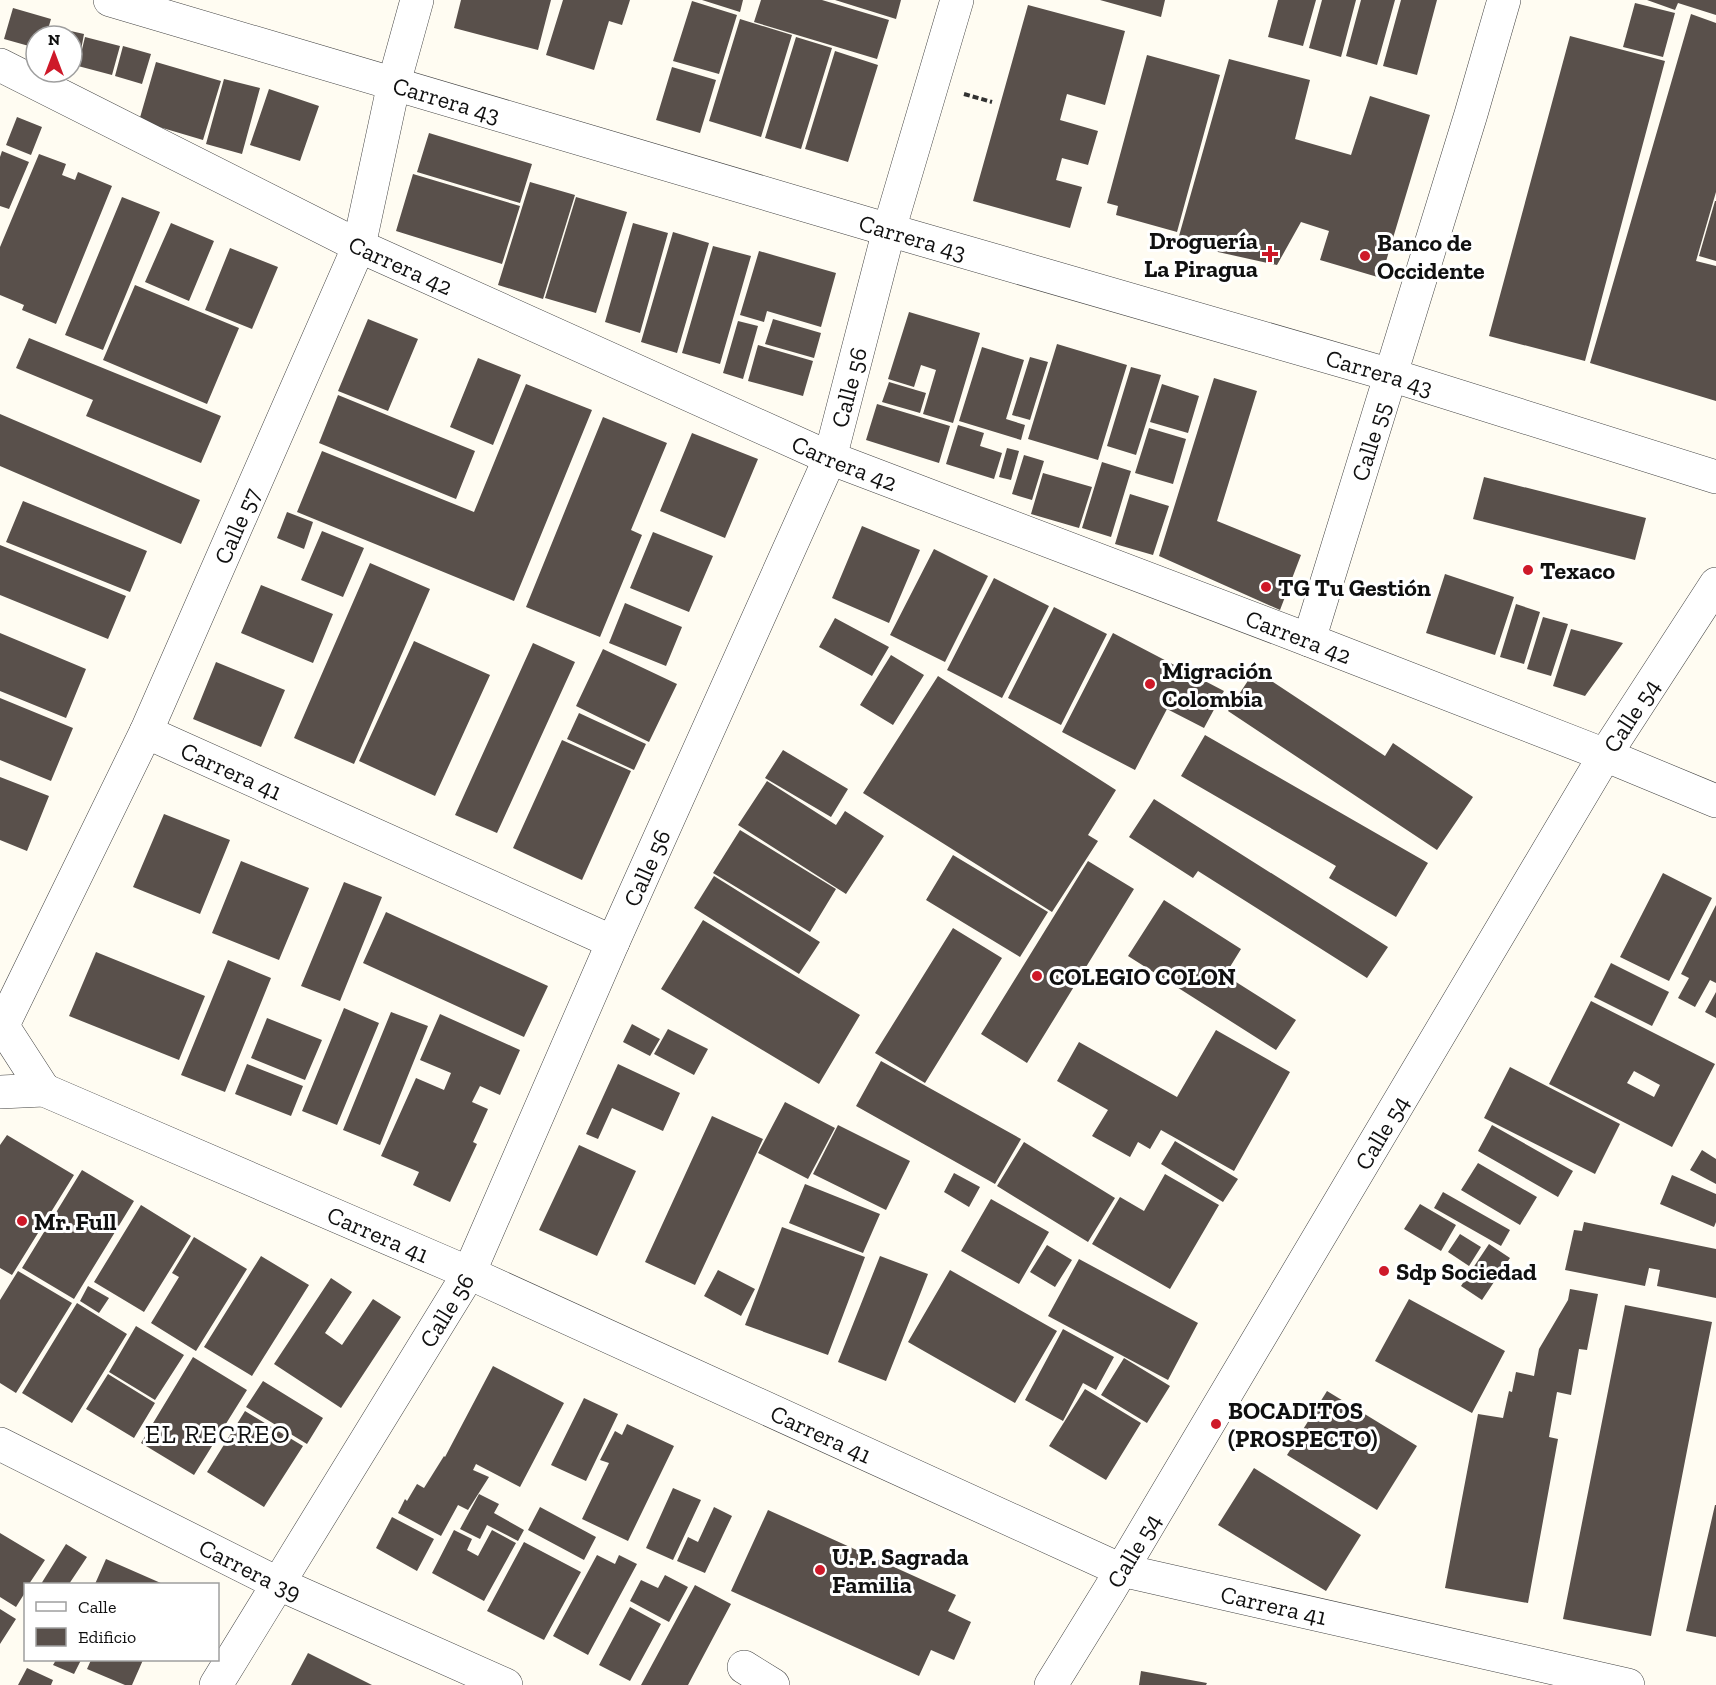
<svg xmlns="http://www.w3.org/2000/svg" width="1716" height="1685" font-family="'Zilla Slab',serif">
  <style>
    .building { fill: #59504b; fill-rule: evenodd }
    .lines { fill: none; stroke-linecap: round; stroke-linejoin: round }
    .minor-casing { stroke: #434343; stroke-width: 34 }
    .path { stroke: #323232; stroke-width: 4; stroke-dasharray: 6 3; stroke-linecap: butt }
    .minor { stroke: #fff; stroke-width: 33 }
    .poi-dot { fill: #ce1929; stroke: #fff; stroke-width: 2 }
    .labels { text-anchor: middle; dominant-baseline: central; stroke-width: 6; stroke-linejoin: round; paint-order: stroke }
    .street-label { font-size: 24px; fill: #101010; stroke: #fff }
    .poi-label { font-size: 24px; font-weight: bold; fill: #101010; stroke: #fff; text-anchor: start }
    .neighbourhood-label { font-size: 26px; letter-spacing: 1.5px; fill: #101010; stroke: #fff }
  </style>
  <rect width="100%" height="100%" fill="#fffcf2"/>
  <path class="building" d="M461,0H551L538,50L454,28Z
    M563,0H630L622,25L609,21L594,70L546,55Z
    M702,0H743L740,12Z
    M761,0H822L889,20L877,59L754,22Z
    M835,0H901L896,19Z
    M1100,0H1165L1161,17Z
    M1278,0H1316L1303,46L1268,37Z
    M1322,0H1356L1341,57L1309,48Z
    M1361,0H1395L1377,65L1346,56Z
    M1401,0H1437L1417,75L1383,66Z
    M1647,0H1716V15L1678,3L1675,10Z
    M692,1L737,15L719,74L673,61Z
    M1635,3L1675,13L1663,57L1623,47Z
    M1028,5L1125,31L1105,105L1067,94L1060,120L1098,131L1088,165L1062,158L1056,180L1082,187L1070,228L973,201Z
    M13,8L51,19L46,36H36V48L4,39Z
    M1691,14L1716,23V192L1696,261L1716,266V401L1590,363Z
    M740,19L792,35L761,137L709,121Z
    M53,27L84,34L81,50L72,48V36H51Z
    M1570,36L1665,61L1585,361L1489,336Z
    M85,37L120,46L112,75L78,66Z
    M796,37L832,48L801,149L765,138Z
    M123,46L151,54L142,84L115,76Z
    M835,51L878,65L848,162L805,149Z
    M1147,55L1220,75L1177,232L1116,215L1118,206L1107,203Z
    M1229,59L1310,80L1295,139L1351,155L1370,96L1430,115L1381,278L1320,260L1329,231L1301,222L1277,265L1177,243Z
    M156,62L221,81L203,140L139,121Z
    M672,67L716,80L700,133L656,120Z
    M224,79L260,88L242,154L206,144Z
    M269,89L319,106L300,161L250,145Z
    M17,117L42,127L31,155L6,145Z
    M429,133L532,164L520,203L417,172Z
    M2,151L29,162L9,209L0,206V157Z
    M39,154L66,164L62,175L75,180L78,172L112,186L56,324L22,310L24,305L0,295V247Z
    M413,174L520,206L502,264L396,231Z
    M530,182L575,195L543,299L498,285Z
    M122,197L160,212L103,350L65,335Z
    M576,197L627,212L596,313L545,298Z
    M1715,201H1716V261L1699,256Z
    M171,223L214,241L189,301L145,282Z
    M633,223L668,233L640,333L605,322Z
    M673,232L709,243L677,353L641,342Z
    M713,246L751,256L720,364L682,353Z
    M230,248L278,267L252,329L205,310Z
    M759,251L836,273L821,327L767,311L764,322L740,315Z
    M135,285L239,328L207,404L103,360Z
    M909,312L980,333L953,423L923,414L936,370L921,365L914,387L888,379Z
    M368,319L418,339L388,411L338,391Z
    M773,319L821,333L814,358L765,344Z
    M738,321L758,326L743,379L723,373Z
    M29,338L221,416L201,463L86,416L93,400L16,368Z
    M1057,344L1127,365L1098,460L1028,439Z
    M758,345L813,361L803,396L748,381Z
    M982,347L1024,360L1006,419L1025,425L1021,440L959,421Z
    M1030,357L1048,362L1030,420L1012,415Z
    M478,358L521,375L493,445L450,427Z
    M1131,367L1161,375L1136,455L1107,446Z
    M1214,378L1257,391L1217,521L1301,555L1280,610L1159,556Z
    M889,382L926,393L920,413L882,402Z
    M526,384L592,410L514,601L297,512L322,451L474,512Z
    M1162,384L1199,396L1188,433L1150,422Z
    M338,395L475,451L456,499L319,443Z
    M877,404L950,426L939,463L866,440Z
    M0,414L200,500L181,544L0,466Z
    M603,417L667,443L631,530L642,535L600,637L526,607Z
    M958,425L984,433L980,446L1002,453L994,479L946,464Z
    M1149,428L1186,439L1173,484L1135,473Z
    M692,433L758,459L725,538L660,511Z
    M1007,448L1019,451L1011,480L999,477Z
    M1024,455L1044,461L1032,500L1012,494Z
    M1102,462L1131,471L1111,537L1082,528Z
    M1043,473L1092,487L1079,528L1031,514Z
    M1484,477L1646,518L1635,560L1473,519Z
    M1130,494L1169,506L1153,555L1115,544Z
    M23,501L147,551L130,592L6,542Z
    M287,512L313,522L304,549L277,538Z
    M862,526L920,550L889,623L832,598Z
    M322,531L364,548L343,597L301,580Z
    M653,532L713,556L689,612L630,588Z
    M0,545L126,596L108,639L0,595Z
    M934,549L988,576L945,662L890,635Z
    M370,563L430,589L354,764L294,738Z
    M1445,574L1514,597L1495,655L1426,633Z
    M994,578L1049,606L1002,698L947,670Z
    M261,585L333,614L313,663L241,633Z
    M625,603L682,627L666,666L609,643Z
    M1516,604L1540,612L1524,664L1500,657Z
    M1054,607L1107,634L1061,725L1008,698Z
    M1543,617L1568,624L1551,676L1527,669Z
    M835,618L889,647L872,676L819,647Z
    M1571,629L1623,643L1585,696L1553,686Z
    M0,633L86,669L66,718L0,691Z
    M1113,633L1224,691L1204,728L1167,709L1135,770L1062,732Z
    M414,641L490,675L435,796L359,761Z
    M533,643L575,662L497,833L455,815Z
    M603,649L677,684L649,742L576,706Z
    M891,655L924,675L893,725L860,705Z
    M216,662L285,690L261,747L193,719Z
    M1255,670L1385,756L1393,743L1473,797L1437,850L1228,711Z
    M938,676L1116,790L1088,835L1098,841L1052,912L863,793Z
    M0,698L73,728L51,781L0,760Z
    M579,713L646,744L634,770L567,739Z
    M1205,735L1428,863L1396,917L1329,878L1336,866L1181,776Z
    M562,740L631,771L582,880L513,848Z
    M783,750L848,789L831,817L765,778Z
    M0,777L49,796L27,851L0,840Z
    M767,781L836,825L845,811L884,836L846,894L738,825Z
    M1154,799L1388,947L1367,978L1198,871L1193,878L1129,837Z
    M164,814L230,840L200,914L133,887Z
    M740,830L836,889L810,932L713,873Z
    M953,855L1048,912L1020,957L926,900Z
    M241,861L309,888L279,960L212,933Z
    M1088,861L1134,889L1027,1063L981,1034Z
    M1663,873L1712,898L1669,981L1620,957Z
    M714,876L820,942L799,974L694,908Z
    M344,882L382,897L340,1001L301,986Z
    M1164,900L1241,949L1225,975L1296,1020L1276,1050L1128,956Z
    M1716,905V983L1710,980L1695,1007L1678,998L1689,978L1681,974Z
    M386,912L548,986L524,1037L363,963Z
    M703,920L860,1015L819,1084L661,989Z
    M953,928L1002,958L925,1083L875,1053Z
    M96,952L205,996L179,1060L69,1016Z
    M228,960L271,978L225,1092L181,1075Z
    M1611,963L1669,992L1652,1026L1594,997Z
    M1716,992V1018L1705,1012Z
    M1591,1001L1715,1064L1672,1147L1549,1084ZM1634,1071L1660,1085L1654,1097L1627,1083Z
    M344,1008L379,1023L337,1125L302,1111Z
    M391,1012L428,1026L380,1145L343,1130Z
    M440,1014L520,1050L500,1095L480,1086L472,1102L488,1109L473,1142L477,1144L450,1202L413,1185L419,1172L381,1156L416,1078L444,1090L451,1073L420,1060Z
    M267,1018L322,1040L305,1080L251,1058Z
    M632,1024L660,1039L650,1056L623,1042Z
    M668,1029L708,1049L694,1075L654,1054Z
    M1216,1030L1290,1072L1234,1171L1161,1130L1150,1149L1138,1142L1130,1157L1092,1136L1108,1110L1057,1081L1079,1042L1177,1097Z
    M881,1061L1021,1139L995,1184L856,1106Z
    M247,1064L303,1086L291,1116L235,1094Z
    M618,1064L680,1093L663,1131L612,1108L598,1139L586,1134Z
    M1510,1067L1620,1124L1595,1174L1484,1118Z
    M785,1102L835,1128L808,1179L758,1153Z
    M712,1116L763,1139L695,1285L645,1262Z
    M838,1125L910,1161L886,1210L813,1174Z
    M1492,1125L1573,1171L1558,1197L1478,1151Z
    M7,1135L74,1175L12,1275L0,1268V1145Z
    M1175,1141L1238,1179L1223,1202L1161,1164Z
    M1024,1142L1115,1198L1088,1242L997,1186Z
    M579,1145L636,1171L597,1256L539,1230Z
    M1702,1150L1716,1159V1184L1690,1170Z
    M1478,1163L1537,1197L1520,1225L1461,1190Z
    M82,1170L134,1201L74,1299L22,1268Z
    M954,1173L980,1187L969,1207L944,1192Z
    M1165,1174L1219,1205L1170,1289L1092,1244L1120,1197L1144,1211Z
    M1672,1175L1716,1194V1222L1714,1227L1660,1204Z
    M805,1184L880,1214L863,1253L789,1223Z
    M1443,1192L1510,1230L1501,1246L1434,1208Z
    M991,1199L1049,1232L1019,1284L961,1251Z
    M1420,1204L1456,1225L1441,1251L1404,1229Z
    M141,1205L191,1236L144,1312L94,1282Z
    M1584,1222L1716,1249V1298L1657,1286L1660,1270L1649,1268L1645,1286L1565,1270L1574,1230L1582,1231Z
    M782,1227L865,1257L828,1355L745,1325Z
    M1460,1234L1481,1247L1469,1266L1448,1252Z
    M194,1237L247,1269L196,1351L151,1323L179,1277L172,1273Z
    M1489,1244L1510,1258L1482,1300L1461,1286Z
    M1047,1245L1072,1260L1055,1287L1030,1272Z
    M261,1256L309,1285L252,1376L204,1347Z
    M880,1256L928,1274L886,1381L838,1362Z
    M1079,1259L1198,1323L1168,1380L1048,1316Z
    M718,1270L755,1289L741,1316L704,1296Z
    M950,1270L1057,1331L1015,1403L908,1342Z
    M18,1271L72,1303L16,1393L0,1383V1300Z
    M331,1278L352,1292L325,1333L342,1345L373,1299L401,1317L341,1408L274,1364Z
    M88,1286L109,1298L99,1313L80,1301Z
    M1570,1289L1598,1294L1587,1350L1579,1349L1571,1395L1557,1392L1549,1437L1558,1439L1528,1603L1445,1588L1478,1414L1503,1418L1509,1391L1512,1392L1516,1372L1534,1376L1539,1349L1568,1300Z
    M1409,1299L1505,1351L1472,1413L1375,1361Z
    M77,1303L127,1334L72,1423L22,1393Z
    M1625,1305L1712,1322L1651,1636L1563,1619Z
    M136,1326L184,1355L155,1400L109,1372Z
    M1063,1329L1114,1357L1096,1390L1083,1383L1063,1421L1025,1400Z
    M193,1357L247,1390L194,1475L141,1443Z
    M1124,1358L1170,1386L1147,1423L1101,1395Z
    M493,1366L564,1403L520,1487L476,1464L473,1470L489,1477L468,1510L458,1505L441,1536L398,1513L405,1499L407,1501L417,1484L424,1488L444,1456L445,1457Z
    M108,1374L155,1403L134,1438L86,1409Z
    M263,1381L323,1418L307,1444L246,1407Z
    M1085,1389L1141,1423L1106,1480L1049,1446Z
    M1327,1391L1417,1446L1377,1510L1287,1455Z
    M584,1398L618,1414L586,1481L551,1465Z
    M245,1411L303,1446L264,1507L207,1472Z
    M627,1424L674,1446L628,1541L582,1519L609,1463L600,1460L615,1431L622,1435Z
    M1254,1468L1361,1535L1326,1591L1218,1525Z
    M673,1488L701,1500L673,1560L646,1548Z
    M479,1494L499,1504L494,1513L524,1530L518,1541L487,1525L480,1539L460,1529Z
    M1715,1505H1716V1637L1686,1631Z
    M540,1507L596,1537L584,1560L528,1530Z
    M714,1507L732,1516L705,1573L677,1561L688,1537L698,1542Z
    M768,1510L956,1595L948,1611L971,1622L954,1660L931,1650L919,1676L731,1591Z
    M392,1517L434,1539L417,1571L376,1548Z
    M454,1530L472,1539L467,1550L478,1556L492,1530L516,1543L484,1601L432,1573Z
    M0,1533L45,1560L29,1584H26V1591L16,1607L0,1597Z
    M524,1542L581,1572L544,1640L487,1611Z
    M66,1544L87,1557L69,1584H41Z
    M597,1555L615,1564L619,1555L637,1564L588,1655L553,1636Z
    M106,1559L163,1584H95Z
    M665,1575L688,1587L669,1622L630,1601L641,1580L658,1588Z
    M695,1585L731,1604L688,1685H641Z
    M630,1607L661,1624L630,1681L599,1665Z
    M0,1609L16,1619L0,1644Z
    M308,1653L372,1685H291Z
    M56,1660H81L74,1674L53,1665Z
    M91,1660H143L132,1685H125L87,1669Z
    M27,1668L53,1680L51,1685H18Z
    M1141,1671L1207,1683L1206,1685H1139Z"/>
  <g class="lines">
    <defs>
      <g id="minor">
        <path id="s1" d="M110,0L889,230L1391,375L1716,477"/>
        <path id="s2" d="M0,65L359,246L830,458L1309,640L1605,755L1716,801"/>
        <path id="s3" d="M1309,640L1471,114L1504,0"/>
        <path id="s4" d="M146,732L613,942"/>
        <path d="M0,1022L44,1090"/>
        <path id="s5" d="M0,1031L146,732L359,246L394,83L417,0"/>
        <path id="s6" d="M0,1092L44,1090L469,1273L1121,1570L1628,1685"/>
        <path id="s7" d="M0,1444L279,1584L506,1685"/>
        <path d="M744,1667L773,1685"/>
        <path id="s8" d="M216,1685L469,1273L613,942L830,458L889,230L957,0"/>
        <path id="s9" d="M1051,1685L1109,1591L1605,755L1716,584"/>
      </g>
    </defs>
    <use href="#minor" class="minor-casing"/>
    <path class="path" d="M964,94L992,102"/>
    <use href="#minor" class="minor"/>
  </g>
  <g class="poi-dot">
    <path d="M1267 245h6v6h6v6h-6v6h-6v-6h-6v-6h6z"/>
    <circle cx="1365" cy="256" r="6"/>
    <circle cx="1528" cy="570" r="6"/>
    <circle cx="1266" cy="587" r="6"/>
    <circle cx="1150" cy="684" r="6"/>
    <circle cx="1037" cy="976" r="6"/>
    <circle cx="22" cy="1221" r="6"/>
    <circle cx="1384" cy="1271" r="6"/>
    <circle cx="1216" cy="1424" r="6"/>
    <circle cx="820" cy="1570" r="6"/>
  </g>
  <g class="labels">
    <g class="street-label">
      <text stroke="none"><textPath href="#s1" startOffset="351">Carrera 43</textPath></text>
      <text stroke="none"><textPath href="#s1" startOffset="837">Carrera 43</textPath></text>
      <text stroke="none"><textPath href="#s2" startOffset="448">Carrera 42</textPath></text>
      <text stroke="none"><textPath href="#s1" startOffset="1323">Carrera 43</textPath></text>
      <text stroke="none"><textPath href="#s8" startOffset="1448">Calle 56</textPath></text>
      <text stroke="none"><textPath href="#s3" startOffset="208">Calle 55</textPath></text>
      <text stroke="none"><textPath href="#s2" startOffset="934">Carrera 42</textPath></text>
      <text stroke="none"><textPath href="#s5" startOffset="558">Calle 57</textPath></text>
      <text stroke="none"><textPath href="#s2" startOffset="1420">Carrera 42</textPath></text>
      <text stroke="none"><textPath href="#s9" startOffset="1130">Calle 54</textPath></text>
      <text stroke="none"><textPath href="#s4" startOffset="94">Carrera 41</textPath></text>
      <text stroke="none"><textPath href="#s8" startOffset="926">Calle 56</textPath></text>
      <text stroke="none"><textPath href="#s9" startOffset="644">Calle 54</textPath></text>
      <text stroke="none"><textPath href="#s6" startOffset="408">Carrera 41</textPath></text>
      <text stroke="none"><textPath href="#s8" startOffset="440">Calle 56</textPath></text>
      <text stroke="none"><textPath href="#s6" startOffset="894">Carrera 41</textPath></text>
      <text stroke="none"><textPath href="#s9" startOffset="158">Calle 54</textPath></text>
      <text stroke="none"><textPath href="#s7" startOffset="280">Carrera 39</textPath></text>
      <text stroke="none"><textPath href="#s6" startOffset="1380">Carrera 41</textPath></text>
    </g>
    <g class="poi-label">
      <text x="1258" y="240" text-anchor="end">Droguería<tspan x="1258" dy="28">La Piragua</tspan></text>
      <text x="1377" y="242">Banco de<tspan x="1377" dy="28">Occidente</tspan></text>
      <text x="1540" y="570">Texaco</text>
      <text x="1278" y="587">TG Tu Gestión</text>
      <text x="1162" y="670">Migración<tspan x="1162" dy="28">Colombia</tspan></text>
      <text x="1049" y="976">COLEGIO COLON</text>
      <text x="34" y="1221">Mr. Full</text>
      <text x="1396" y="1271">Sdp Sociedad</text>
      <text x="1228" y="1410">BOCADITOS<tspan x="1228" dy="28">(PROSPECTO)</tspan></text>
      <text x="832" y="1556">U. P. Sagrada<tspan x="832" dy="28">Familia</tspan></text>
    </g>
    <g class="neighbourhood-label">
      <text x="218" y="1434">EL RECREO</text>
    </g>
  </g>
  <rect x="24" y="1583" width="195" height="78" fill="#ffffff" stroke="#9f9f9f" stroke-width="1.5"/>
  <rect x="36" y="1602" width="30" height="9" fill="#ffffff" stroke="#9f9f9f" stroke-width="1.5"/>
  <text x="78" y="1613" font-size="18" fill="#101010">Calle</text>
  <rect x="36" y="1628" width="30" height="18" fill="#59504b" stroke="#9f9f9f" stroke-width="1.5"/>
  <text x="78" y="1643" font-size="18" fill="#101010">Edificio</text>
  <g transform="translate(54 54)"><circle r="28" fill="#ffffff" stroke="#9f9f9f" stroke-width="1.5"/>
  <path d="M0-4.5L10 22L0 15L-10 22Z" fill="#ce1929"/>
  <text y="-9" font-size="16" font-weight="bold" text-anchor="middle" fill="#101010">N</text>
  </g>
</svg>
